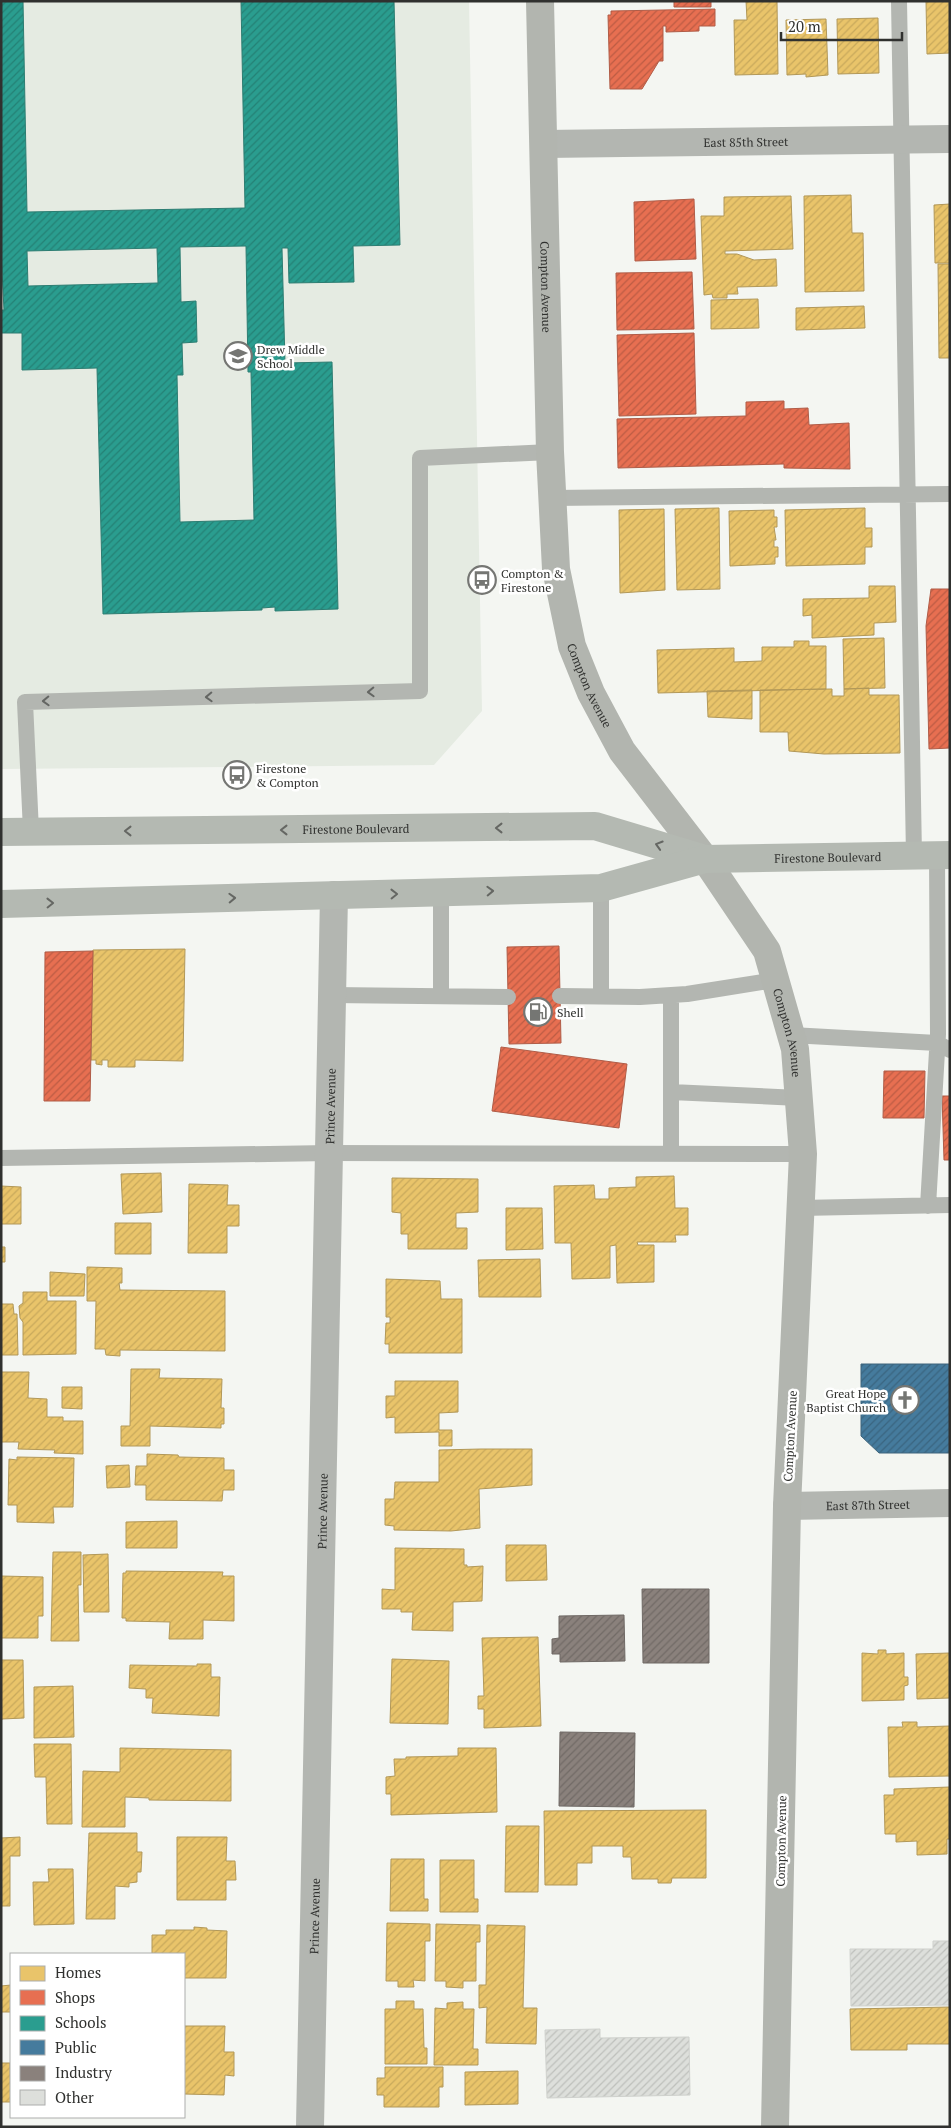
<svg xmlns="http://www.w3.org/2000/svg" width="951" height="2128" font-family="'PT Serif',serif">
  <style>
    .built { fill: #e5ebe2 }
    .homes { fill: url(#homes-hatch); stroke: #b29858 }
    .shops { fill: url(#shops-hatch); stroke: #b05c47 }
    .schools { fill: url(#schools-hatch); stroke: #2c7d72; fill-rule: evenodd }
    .public { fill: url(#public-hatch); stroke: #3f657c }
    .industry { fill: url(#industry-hatch); stroke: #6f6965 }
    .building { fill: url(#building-hatch); stroke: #cfd1cd }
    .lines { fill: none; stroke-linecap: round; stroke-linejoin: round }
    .lane { stroke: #b3b6b1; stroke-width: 16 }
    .street { stroke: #b3b6b1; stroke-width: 28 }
    .secondary { stroke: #b2b5af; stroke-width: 28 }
    .primary { stroke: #b4b9b2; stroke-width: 28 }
    .oneway { stroke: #646663 }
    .oneway2 { stroke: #656763 }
    .labels { text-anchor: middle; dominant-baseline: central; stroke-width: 5; stroke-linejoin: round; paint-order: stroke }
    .street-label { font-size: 12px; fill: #30312f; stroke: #fff }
    .poi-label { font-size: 12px; fill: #30312f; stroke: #fff; text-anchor: start }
  </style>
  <defs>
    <pattern id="homes-hatch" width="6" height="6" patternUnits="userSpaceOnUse" patternTransform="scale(1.25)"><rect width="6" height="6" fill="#e9c46a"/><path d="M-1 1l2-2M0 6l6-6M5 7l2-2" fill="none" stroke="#c8a95c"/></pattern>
    <pattern id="shops-hatch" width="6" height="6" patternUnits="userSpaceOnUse" patternTransform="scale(1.25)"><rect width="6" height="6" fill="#e76f51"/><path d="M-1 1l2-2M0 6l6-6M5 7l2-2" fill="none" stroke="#bc5c44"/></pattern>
    <pattern id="schools-hatch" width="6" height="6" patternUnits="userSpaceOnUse" patternTransform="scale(1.25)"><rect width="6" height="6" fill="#2a9d8f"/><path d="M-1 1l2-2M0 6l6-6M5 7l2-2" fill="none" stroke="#248175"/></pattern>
    <pattern id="public-hatch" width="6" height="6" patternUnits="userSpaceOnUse" patternTransform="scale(1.25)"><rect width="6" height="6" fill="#457b9d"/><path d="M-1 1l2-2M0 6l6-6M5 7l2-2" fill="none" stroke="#3a6580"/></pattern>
    <pattern id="industry-hatch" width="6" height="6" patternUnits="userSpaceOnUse" patternTransform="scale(1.25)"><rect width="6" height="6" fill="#8a817c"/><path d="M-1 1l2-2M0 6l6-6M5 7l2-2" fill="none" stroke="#716a66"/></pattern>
    <pattern id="building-hatch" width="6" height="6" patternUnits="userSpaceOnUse" patternTransform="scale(1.25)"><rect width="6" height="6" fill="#dddfdb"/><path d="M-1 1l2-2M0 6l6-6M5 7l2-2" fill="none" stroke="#bec0bc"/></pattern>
  </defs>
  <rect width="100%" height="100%" fill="#f4f6f2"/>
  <path class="built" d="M1,1H469L482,711L434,765L1,769Z"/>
  <path class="homes" d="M746,1H777L778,74L735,75L734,20H747Z
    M926,1H950V53L927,54Z
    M878,18L879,73L838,74L837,19Z
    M826,19L828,75L806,77V74L787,75L786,20Z
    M851,195L852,233H863L864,291L805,292L804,196Z
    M791,196L793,249L725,251V254H737L754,260L776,259L777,286L737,287L738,294H727V298H713L712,294L704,295L701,216H724V197Z
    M950,204V263H935L934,205Z
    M938,264H950V358H939Z
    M758,299L759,328L711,329V300Z
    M864,306L865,328L796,330V308Z
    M719,508L720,589L677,590L675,509Z
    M865,508V528H872V547H865V564L786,566L785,510Z
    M664,509L665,590L620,593L619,510Z
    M774,510V517H777V527H774L776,540H774V547H778V557H775V564L730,566L729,511Z
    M869,586H895L896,622L874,623V635L812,638V615L803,616V599L869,598Z
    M884,638L885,688L844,689L843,639Z
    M794,641H809V646H826V689L658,693L657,650L734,648V662L762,661V647H794Z
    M869,688V695H899L900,753L824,754L789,751L788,732H760V690L832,689V696H844V689Z
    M752,690V719L708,717L707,691Z
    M185,949L183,1061L135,1060V1067H108V1060H102V1065L96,1064V1060H91L93,950Z
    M161,1173L162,1212L123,1214L121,1174Z
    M674,1176L675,1208H688V1235H675L676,1242H637L638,1245H654V1282L617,1283L616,1245L610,1246V1278L572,1279L571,1243H555L554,1186L594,1185L595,1199H609V1188L636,1187V1177Z
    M392,1178L478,1179V1212L456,1213V1228H467V1249H408V1234H401V1213L392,1212Z
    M189,1184L228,1185L227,1205H239V1226H227V1253H188Z
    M1,1186L21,1187V1224H1Z
    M506,1208H542L543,1249L506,1250Z
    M115,1223H151V1254H115Z
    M1,1247H5V1262H1Z
    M540,1259L541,1297H479L478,1260Z
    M87,1267L122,1268V1283H119L120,1290L225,1291V1351L120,1350V1356L106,1355L105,1349H95L96,1301H87Z
    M50,1272L85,1274L84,1296H50Z
    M386,1279L440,1281L441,1299H462V1353H389V1344H385L386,1323H390V1317H386Z
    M23,1292H47V1301H76V1354L23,1355V1322L20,1318L19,1306L23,1303Z
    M1,1304H13L14,1314H17L18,1355H1Z
    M131,1369H160L159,1378L222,1379L221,1408H224V1424H221V1428L150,1426V1446H121V1426H130Z
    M1,1372H29L28,1398L47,1399V1417H63V1421H83V1454L54,1453L55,1450L18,1449L19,1442H1Z
    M395,1381H458V1412L439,1413V1430H452V1446H439V1432L395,1433V1417L386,1418V1396H395Z
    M62,1387H82V1409L62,1408Z
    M481,1449H532V1485L479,1489L480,1528L451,1531L394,1530V1526L385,1525V1499H394L395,1482H439V1450Z
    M147,1454L178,1455L179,1457L224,1458V1470H234V1490H223L222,1501L146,1500V1485H135L136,1466H147Z
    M17,1457L74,1458L73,1507H53L54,1523L17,1522V1505H8L9,1459L17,1460Z
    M129,1465L130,1487L107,1488L106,1466Z
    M177,1521V1548H126V1522Z
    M506,1545H546L547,1580L506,1581Z
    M395,1548L464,1549V1565H467V1567L483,1566L482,1601L453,1602V1631L412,1630L413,1612H401V1609H382V1589L395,1590Z
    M53,1552H81V1585H78L79,1641H51Z
    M108,1554L109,1612H84L83,1555Z
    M126,1571L223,1572L222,1576H234V1621L203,1620V1639H169L170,1622L126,1621V1618H122L123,1573H126Z
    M1,1576L43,1577V1616H38V1638H1Z
    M538,1637L541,1726L484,1728V1709H478V1696H484L482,1638Z
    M878,1650H886V1654L904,1653V1677H908V1685L904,1686V1700L862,1701V1653L878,1654Z
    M950,1653V1698L917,1699L916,1654Z
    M392,1659L449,1661L448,1724L390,1723Z
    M1,1660H23L24,1718L2,1719L1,1721Z
    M197,1664H211V1677H220L219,1716L152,1713L153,1698H146V1689L129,1688L130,1665L197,1666Z
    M73,1686L74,1737L34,1738V1687Z
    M902,1722H917V1727L950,1726V1776L889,1777L888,1727H903Z
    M34,1744H71L72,1824H47L46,1777H35Z
    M120,1748L231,1750V1801L149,1800V1798L125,1797V1827H82L83,1771L120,1772Z
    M458,1748H496L497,1812L391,1815V1794H386V1777L395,1776L394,1759H406V1757L458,1756Z
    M950,1787V1839H947V1854L917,1855V1841L896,1842V1834H885L884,1795H894V1789Z
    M706,1810V1878H672L671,1883H658V1879H632L631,1857H623V1846H592V1863H577V1885H545L544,1811Z
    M506,1826H539L538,1892H505Z
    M89,1833H137V1852H142L141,1872H137V1882L129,1883V1887L115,1886V1919H86Z
    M20,1837V1856H10V1906H1V1838Z
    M177,1837H227L226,1861H235L236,1880H226V1900H177Z
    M391,1859H424V1899H428V1911H390Z
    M440,1860H474V1899H478V1912H440Z
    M48,1869H73L74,1924L34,1925L33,1882H49Z
    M387,1923L430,1924V1941H425V1981L413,1980L414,1987H398V1981H386Z
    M436,1924L480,1925V1942H476V1981H463V1988L446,1987V1981H435Z
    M487,1925L525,1926L523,2008H537L536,2044L486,2043L487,2007L479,2008V1985H486Z
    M194,1927L207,1928V1930L227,1931L226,1978H184V1954H152V1935H166V1930H194Z
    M11,1985V2012H1V1986Z
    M396,2001H414V2009H423L424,2048H427V2064H385V2009H396Z
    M463,2002V2009H474L473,2049H478V2065H434L435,2008L447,2009V2003Z
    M950,2007V2044H907V2050H851L850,2009Z
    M184,2026H225L224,2052H234V2076L225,2075L224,2095L184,2094Z
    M1,2063H10L11,2102H1Z
    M385,2067H443V2087H439V2107H384V2095H377V2078H385Z
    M518,2071V2104L465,2105V2072Z"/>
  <path class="shops" d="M674,1H711V7H674Z
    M715,9V26H699V31L666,32V26H663V61H659L642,89H610L608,15H611V11Z
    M694,199L696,259L635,261L634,202Z
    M692,272L694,329L617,330L616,273Z
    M694,333L696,414L619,416L617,335Z
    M784,401V409L808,408L809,425L849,423L850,469L784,468V464L618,468L617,419L746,416V402Z
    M931,589H950V748L929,749L926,626Z
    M559,946L561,1043L509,1044L507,947Z
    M93,951L90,1101H44L45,952Z
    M501,1047L627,1064L619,1128L492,1111Z
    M884,1071H925L924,1118H883Z
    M942,1096H950V1160H944Z"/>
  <path class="schools" d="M1,1H23L27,212L245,208L241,1H394L400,245L353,246L354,282L289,283L288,248H282L285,363L332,362L338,609L275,611V607L262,608V610L103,614L97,368L22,370V333H1V310H4L1,252ZM246,246L248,372H251L254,520L180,522L177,375H183L182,343L197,342L196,301L181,302L180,247ZM157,248L158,283L28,286L27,251Z"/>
  <path class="public" d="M861,1364H950V1453H879L861,1436Z"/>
  <path class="industry" d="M642,1589H709V1663H643Z
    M624,1615L625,1661L560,1662V1654H552V1639L559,1638V1616Z
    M560,1732L635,1733L634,1807L559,1806Z"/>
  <path class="building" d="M933,1941H950V2005L851,2006L850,1949H933Z
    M600,2029V2038L689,2037L690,2095L547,2098L545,2030Z"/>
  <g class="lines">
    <path class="lane" d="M899,1L914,856
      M552,498L950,494
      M31,831L25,702L420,691V458L550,452
      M441,893V996
      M332,995L508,997
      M671,995V1154
      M560,996L640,997L687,994L775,980
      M601,996V888
      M791,1035L937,1043L950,1050
      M671,1092L799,1098
      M1,1158L329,1153L803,1154
      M928,1206L938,1034L937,855
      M800,1208L950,1205"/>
    <g class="street">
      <path id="s1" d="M544,144L950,139"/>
      <path id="s2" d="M787,1506L950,1503"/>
      <path id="s3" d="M310,2127L334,895"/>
    </g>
    <path class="secondary" id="s4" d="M540,1L550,452L556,569L572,646L591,693L622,751L705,859L767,951L795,1049L803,1154L787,1506L775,2127"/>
    <g class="primary">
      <path id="s5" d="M1,832L595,826L705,859"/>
      <path id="s6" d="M1,904L601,888L705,859L950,855"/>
    </g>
  </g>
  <defs><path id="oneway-chevron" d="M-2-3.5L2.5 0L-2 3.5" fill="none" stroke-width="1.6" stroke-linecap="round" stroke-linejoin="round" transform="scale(1.25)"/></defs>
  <g class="oneway">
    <use href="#oneway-chevron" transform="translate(371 692) rotate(178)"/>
    <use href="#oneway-chevron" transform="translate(209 697) rotate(178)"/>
    <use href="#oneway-chevron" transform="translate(46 701) rotate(178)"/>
  </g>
  <g class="oneway2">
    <use href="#oneway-chevron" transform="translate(499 828) rotate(180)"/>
    <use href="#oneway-chevron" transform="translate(284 830) rotate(180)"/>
    <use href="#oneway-chevron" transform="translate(128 831) rotate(180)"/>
    <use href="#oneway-chevron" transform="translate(659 845) rotate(-163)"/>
    <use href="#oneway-chevron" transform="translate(490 891) rotate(-2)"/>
    <use href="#oneway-chevron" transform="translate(394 894) rotate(-1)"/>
    <use href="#oneway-chevron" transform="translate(232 898) rotate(-2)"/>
    <use href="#oneway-chevron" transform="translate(50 903) rotate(-1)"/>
  </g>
  <defs>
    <symbol id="school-ring" viewBox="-11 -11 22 22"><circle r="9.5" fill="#fff" stroke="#757673" stroke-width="1.5"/><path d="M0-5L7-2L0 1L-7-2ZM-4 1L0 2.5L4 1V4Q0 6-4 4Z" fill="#757673"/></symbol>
    <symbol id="bus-ring" viewBox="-11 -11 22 22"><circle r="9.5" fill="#fff" stroke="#757673" stroke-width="1.5"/><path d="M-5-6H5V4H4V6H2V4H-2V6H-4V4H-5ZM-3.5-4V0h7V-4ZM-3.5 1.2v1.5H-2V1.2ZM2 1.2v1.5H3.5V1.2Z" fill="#757673"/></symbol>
    <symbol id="fuel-ring" viewBox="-11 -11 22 22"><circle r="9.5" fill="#fff" stroke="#757673" stroke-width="1.5"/><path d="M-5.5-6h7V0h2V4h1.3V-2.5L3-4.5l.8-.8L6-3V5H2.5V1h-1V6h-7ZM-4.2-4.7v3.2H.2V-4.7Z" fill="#757673"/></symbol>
    <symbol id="church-ring" viewBox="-11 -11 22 22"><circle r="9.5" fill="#fff" stroke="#757673" stroke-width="1.5"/><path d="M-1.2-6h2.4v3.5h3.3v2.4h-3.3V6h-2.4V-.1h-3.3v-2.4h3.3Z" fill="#757673"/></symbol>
  </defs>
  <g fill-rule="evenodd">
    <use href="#school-ring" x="222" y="340" width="32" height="32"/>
    <use href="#bus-ring" x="466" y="564" width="32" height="32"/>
    <use href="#bus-ring" x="221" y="759" width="32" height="32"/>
    <use href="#fuel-ring" x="522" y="996" width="32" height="32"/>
    <use href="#church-ring" x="889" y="1384" width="32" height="32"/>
  </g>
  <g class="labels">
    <g class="street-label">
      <text stroke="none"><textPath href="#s1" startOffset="202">East 85th Street</textPath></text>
      <text stroke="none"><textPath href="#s4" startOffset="286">Compton Avenue</textPath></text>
      <text stroke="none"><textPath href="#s4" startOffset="690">Compton Avenue</textPath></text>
      <text stroke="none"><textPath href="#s5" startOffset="355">Firestone Boulevard</textPath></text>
      <text stroke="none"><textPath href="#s6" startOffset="831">Firestone Boulevard</textPath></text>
      <text stroke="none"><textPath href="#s4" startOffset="1095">Compton Avenue</textPath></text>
      <text stroke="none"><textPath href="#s3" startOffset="1021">Prince Avenue</textPath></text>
      <text transform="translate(790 1436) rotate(-87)">Compton Avenue</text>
      <text stroke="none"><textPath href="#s2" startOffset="81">East 87th Street</textPath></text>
      <text stroke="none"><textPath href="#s3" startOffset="616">Prince Avenue</textPath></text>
      <text transform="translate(781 1841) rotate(-89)">Compton Avenue</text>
      <text stroke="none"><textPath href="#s3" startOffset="211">Prince Avenue</textPath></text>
    </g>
    <g class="poi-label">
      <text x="257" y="349">Drew Middle<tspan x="257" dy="14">School</tspan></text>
      <text x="501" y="573">Compton &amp;<tspan x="501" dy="14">Firestone</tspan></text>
      <text x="256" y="768">Firestone<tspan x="256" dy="14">&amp; Compton</tspan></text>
      <text x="557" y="1012">Shell</text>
      <text x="886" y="1393" text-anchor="end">Great Hope<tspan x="886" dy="14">Baptist Church</tspan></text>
    </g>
  </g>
  <rect width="951" height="2128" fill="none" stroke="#30312f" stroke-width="5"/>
  <rect x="10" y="1953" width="175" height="165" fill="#ffffff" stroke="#acadac"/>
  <rect x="20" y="1966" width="25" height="15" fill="#e9c46a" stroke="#acadac"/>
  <text x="55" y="1978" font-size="15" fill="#30312f">Homes</text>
  <rect x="20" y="1990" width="25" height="15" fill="#e76f51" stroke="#acadac"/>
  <text x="55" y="2003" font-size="15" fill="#30312f">Shops</text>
  <rect x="20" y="2016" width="25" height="15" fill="#2a9d8f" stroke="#acadac"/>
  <text x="55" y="2028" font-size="15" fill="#30312f">Schools</text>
  <rect x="20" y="2040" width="25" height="15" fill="#457b9d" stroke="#acadac"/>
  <text x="55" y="2053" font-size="15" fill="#30312f">Public</text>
  <rect x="20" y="2066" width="25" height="15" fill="#8a817c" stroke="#acadac"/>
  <text x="55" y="2078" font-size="15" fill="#30312f">Industry</text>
  <rect x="20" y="2090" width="25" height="15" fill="#dddfdb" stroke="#acadac"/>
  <text x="55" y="2103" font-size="15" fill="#30312f">Other</text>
  <path d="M781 32v8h121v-8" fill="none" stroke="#30312f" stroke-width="2.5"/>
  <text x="788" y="32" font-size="15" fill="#30312f" stroke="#ffffff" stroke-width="4" paint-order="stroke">20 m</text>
</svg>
